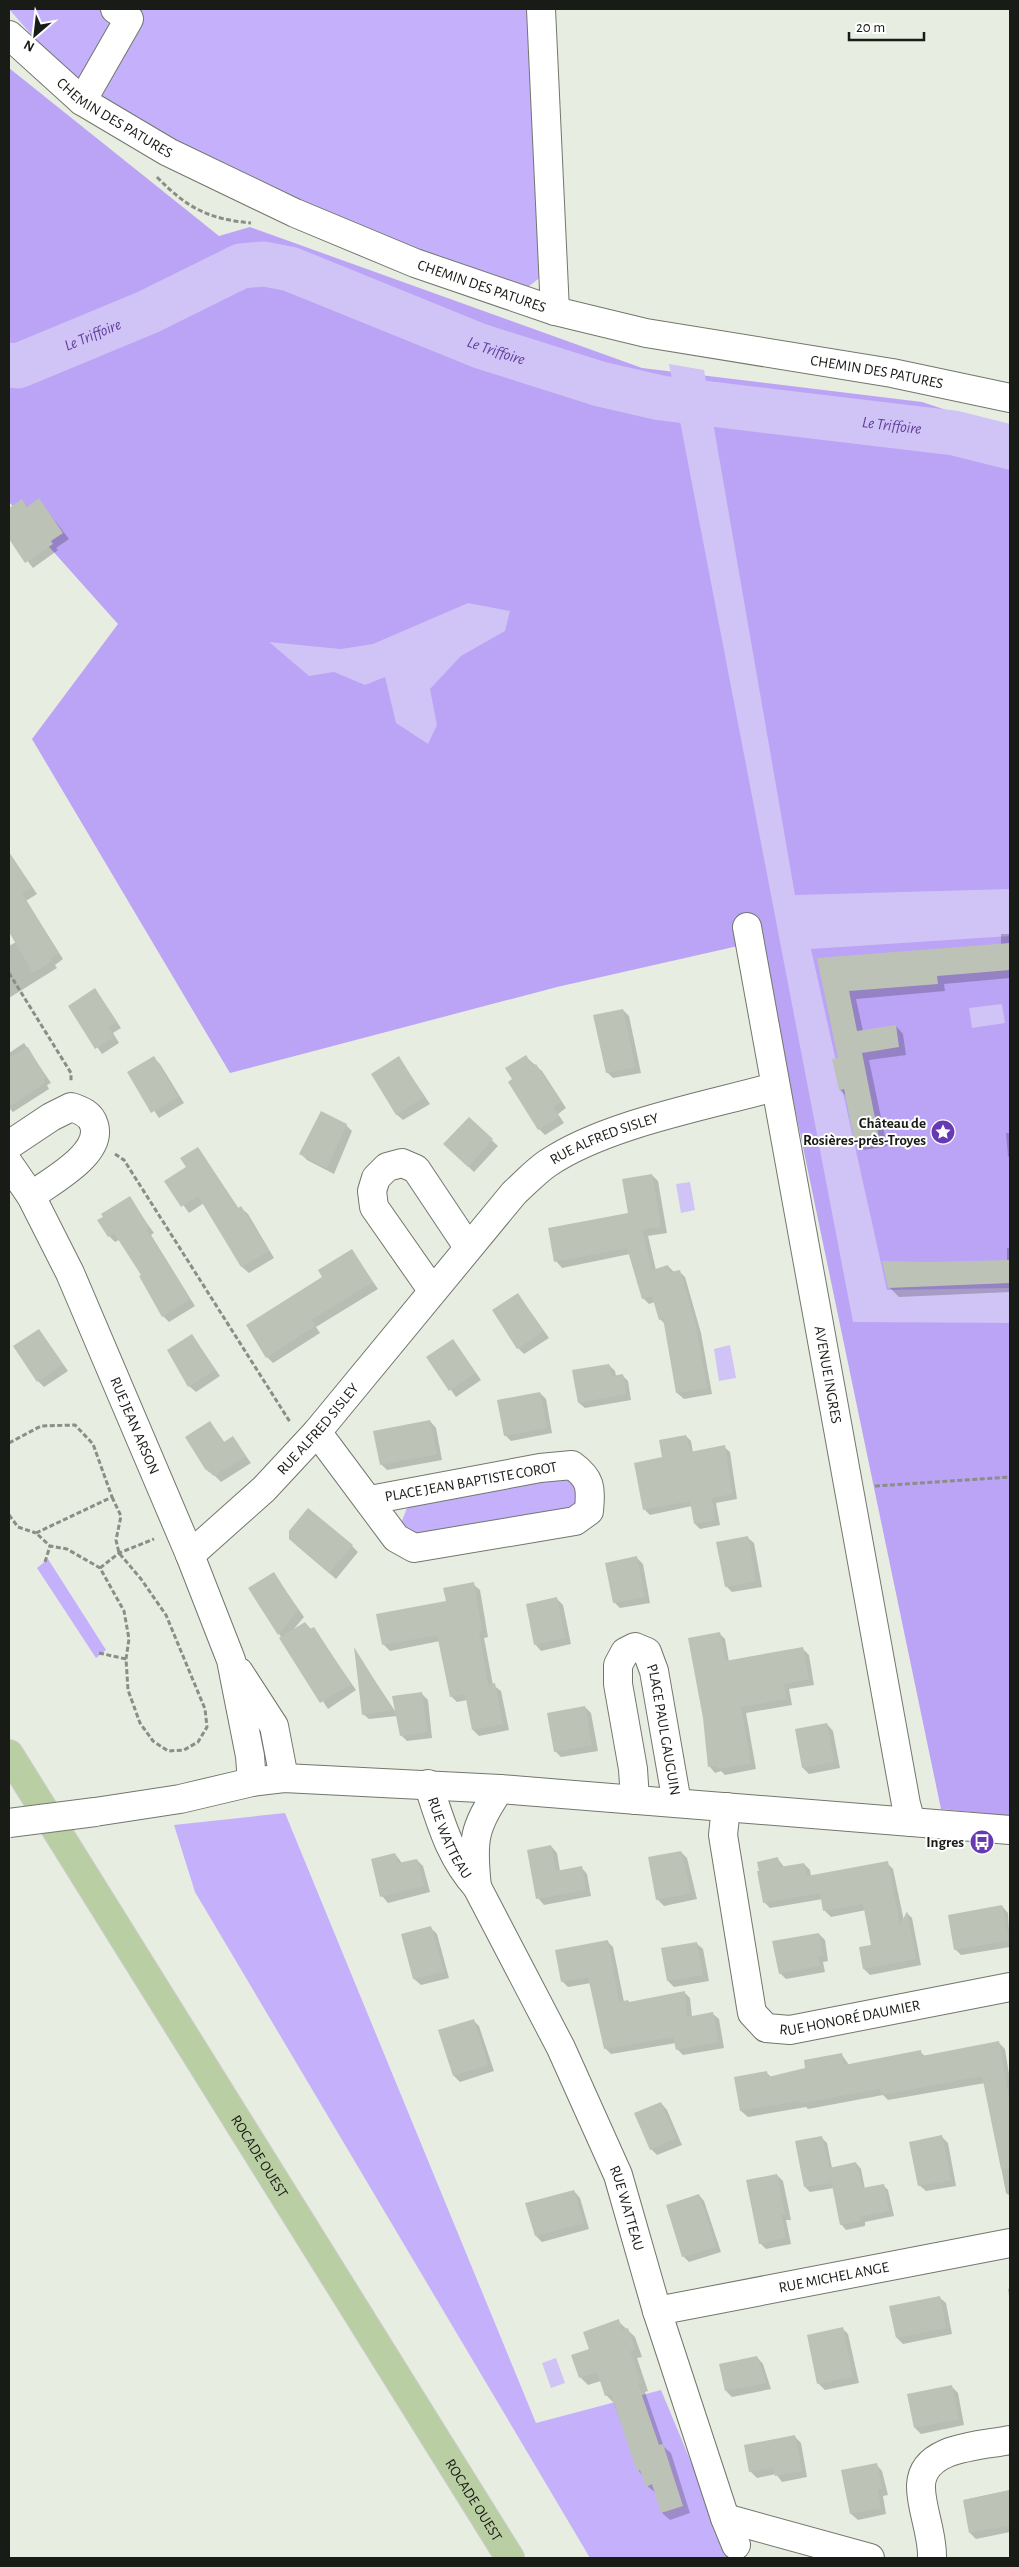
<svg xmlns="http://www.w3.org/2000/svg" width="1019" height="2567" font-family="'Alegreya Sans',sans-serif">
  <style>
    .green { fill: #c5b0fc }
    .forest { fill: #bba3f5 }
    .water { fill: #d0c3f5 }
    .shadow { fill: #0003 }
    .lines { fill: none; stroke-linecap: round; stroke-linejoin: round }
    .river { stroke: #d0c3f5; stroke-width: 45 }
    .building { fill: #bcc3b6 }
    .minor-casing { stroke: #72776c; stroke-width: 30 }
    .major-casing { stroke: #cccdcc; stroke-width: 30 }
    .path { stroke: #8a8e86; stroke-width: 3; stroke-dasharray: 5 2.5; stroke-linecap: butt }
    .minor { stroke: #fff; stroke-width: 28 }
    .major { stroke: #bacea3; stroke-width: 28 }
    .minor-bridge-casing { stroke: #72776c; stroke-width: 30; stroke-linecap: butt }
    .minor-bridge { stroke: #fff; stroke-width: 28 }
    .labels { text-anchor: middle; dominant-baseline: central; stroke-width: 4; stroke-linejoin: round; paint-order: stroke }
    .street-label { font-size: 15px; fill: #191b16; stroke: #fff }
    .poi-label { font-size: 15px; font-weight: bold; fill: #191b16; stroke: #fff; text-anchor: end }
    .water-label { font-size: 16px; font-style: italic; fill: #603d9c; stroke: #fff }
  </style>
  <rect width="100%" height="100%" fill="#e7ede1"/>
  <path class="green" d="M9,9H534L547,272L523,291L283,197L173,144L64,72Z
    M570,1475L580,1494L574,1510L425,1540L404,1530L402,1521L408,1505Z
    M48,1559L106,1650L96,1658L37,1568Z
    M285,1813L536,2423L661,2390L731,2558H590L195,1892L174,1825Z"/>
  <path class="forest" d="M9,68L219,236L250,227L642,368L922,402L1010,431V1816L941,1809L760,941L557,987L230,1073L32,739L118,624L9,502Z"/>
  <path class="water" d="M669,364L704,370L795,895L1010,889V936L811,949L887,1290L1010,1288V1323L853,1322Z
    M468,603L510,611L505,631L461,656L430,689L437,725L428,744L396,723L385,677L365,685L334,672L309,676L269,642L341,649L373,644Z
    M1002,1004L1005,1023L972,1028L969,1008Z
    M690,1182L695,1210L681,1213L676,1184Z
    M730,1345L736,1378L719,1381L714,1349Z
    M556,2358L565,2383L551,2388L542,2363Z"/>
  <path class="shadow" d="M39,500L69,539L56,548L58,550L33,568L9,537V510L21,501L28,507Z
    M9,852L37,894L16,907L9,900Z
    M31,909L63,959L55,965L57,968L9,998V946L16,942Z
    M1001,934H1010V978L944,984L945,991L856,999L863,1031L896,1026L903,1034L906,1055L869,1060L887,1146L864,1150L856,1143L847,1097L840,1090L834,1060L839,1059L818,959L1001,945Z
    M95,989L121,1028L113,1033L119,1043L102,1054L69,1006Z
    M623,1010L629,1016L641,1073L613,1078L607,1072Z
    M24,1043L51,1083L47,1085L49,1089L13,1112L9,1108V1053Z
    M526,1057L542,1071L566,1108L558,1114L564,1123L545,1135L539,1129L514,1079Z
    M154,1058L160,1064L184,1103L159,1118L129,1073Z
    M399,1058L430,1104L403,1120L396,1114Z
    M469,1119L498,1146L474,1172L451,1150Z
    M346,1125L352,1131L334,1174L307,1160L301,1154Z
    M1006,1133H1010V1158L1008,1156Z
    M198,1148L239,1209L241,1208L248,1214L274,1258L249,1273L242,1267L204,1203L189,1213L166,1181L188,1167Z
    M652,1175L658,1181L667,1233L648,1236L656,1270L668,1266L674,1272L679,1271L685,1277L701,1333L712,1394L684,1399L677,1393L665,1324L660,1319L655,1302L649,1304L643,1298L630,1254L562,1268L556,1261L629,1214Z
    M129,1198L154,1233L151,1235L195,1306L169,1322L163,1316L142,1275L119,1240L115,1242L109,1236Z
    M1007,1248H1010V1292L899,1297L889,1287L928,1263L1007,1261Z
    M352,1251L378,1289L316,1327L320,1333L273,1363L267,1357L324,1277Z
    M518,1294L549,1338L524,1354L518,1348Z
    M39,1330L68,1371L44,1387L38,1381Z
    M192,1335L220,1376L196,1392L189,1386Z
    M453,1340L481,1380L456,1397L427,1357Z
    M609,1365L615,1371L616,1376L622,1375L628,1381L631,1400L585,1408L579,1403Z
    M540,1393L546,1399L552,1433L511,1441L505,1435Z
    M430,1421L436,1428L442,1460L387,1470L381,1464Z
    M210,1423L225,1443L233,1438L251,1463L221,1482L210,1471Z
    M686,1436L691,1441L693,1453L724,1447L730,1452L737,1499L716,1503L720,1525L700,1529L695,1524L692,1506L650,1515L645,1510L664,1458Z
    M747,1537L754,1543L762,1587L732,1592L726,1586Z
    M296,1545L352,1546L358,1552L336,1579Z
    M637,1558L643,1564L650,1603L620,1608L614,1602Z
    M274,1574L304,1617L293,1630L305,1623L312,1630L313,1628L356,1690L328,1709L279,1634Z
    M473,1584L480,1590L488,1637L484,1638L493,1685L501,1691L509,1730L479,1736L473,1730L467,1700L457,1702L451,1696L440,1641L390,1651L384,1645L378,1615L447,1602Z
    M557,1599L563,1605L571,1644L541,1651L535,1644Z
    M719,1633L725,1639L729,1662L803,1649L809,1655L814,1685L789,1689L792,1705L746,1713L756,1769L725,1775L721,1771L715,1773L710,1767Z
    M355,1651L397,1714L421,1693L428,1700L432,1738L407,1741L401,1735L397,1716L369,1719L363,1714Z
    M585,1707L591,1713L598,1751L561,1757L555,1751Z
    M827,1724L833,1731L840,1768L809,1774L803,1768Z
    M551,1846L557,1853L560,1871L581,1867L587,1874L591,1896L544,1905L538,1898Z
    M681,1852L687,1858L697,1899L664,1906L657,1899Z
    M395,1854L402,1863L417,1860L423,1866L430,1892L388,1903L382,1896Z
    M778,1859L784,1867L804,1864L810,1870L811,1876L887,1863L893,1869L904,1921L907,1913L912,1918L921,1965L870,1975L864,1969L872,1946L866,1910L831,1917L825,1911L823,1899L770,1908L764,1902Z
    M1002,1906L1008,1913L1010,1947L961,1955L955,1949Z
    M431,1928L437,1934L449,1978L421,1985L414,1979Z
    M819,1934L825,1940L828,1961L823,1962L825,1972L786,1979L780,1973Z
    M607,1941L613,1947L624,2002L630,2003L684,1992L690,1998L692,2017L713,2014L719,2019L724,2048L683,2055L677,2049L676,2043L611,2054L605,2048L591,1983L568,1987L562,1981Z
    M696,1943L703,1949L709,1981L674,1987L668,1981Z
    M473,2020L479,2026L494,2071L460,2082L454,2076L440,2031Z
    M999,2043L1005,2049L1010,2080V2196L1006,2193L985,2083L888,2100L883,2095L808,2109L806,2107L748,2117L741,2111L767,2073L771,2077L807,2069L842,2055L849,2065L920,2052L925,2056Z
    M661,2103L667,2110L682,2145L657,2155L651,2149Z
    M942,2137L948,2143L956,2186L926,2191L919,2185Z
    M822,2138L827,2143L832,2168L856,2163L861,2169L865,2189L883,2185L888,2190L894,2216L865,2222V2226L846,2230L841,2224L834,2188L810,2192L805,2187Z
    M777,2175L783,2181L791,2220H786L791,2244L766,2249L760,2243Z
    M574,2191L580,2198L589,2229L542,2242L536,2236Z
    M699,2195L704,2201L721,2252L689,2262L683,2256Z
    M1010,2288V2303L1008,2289Z
    M939,2297L946,2303L952,2334L903,2344L897,2338Z
    M618,2321L635,2337L642,2357L637,2358L648,2391L645,2392L664,2447L671,2453L690,2513L670,2520L662,2513L656,2493L647,2486L643,2476L638,2470L614,2403L606,2395L601,2381L588,2385L580,2377L590,2350Z
    M842,2328L848,2334L859,2383L825,2390L819,2384L809,2336Z
    M757,2357L763,2364L771,2389L732,2397L726,2391Z
    M952,2387L958,2393L964,2425L921,2434L915,2428Z
    M794,2436L801,2443L807,2477L782,2482L776,2474L757,2478L750,2471Z
    M876,2464L882,2471L888,2495L883,2496L886,2514L858,2520L851,2514Z
    M1010,2490V2532L976,2539L970,2533L964,2500Z"/>
  <g class="lines">
    <path class="river" id="s1" d="M9,365L18,366L148,312L241,266L264,264L290,269L480,346L600,384L661,398L954,433L1010,447"/>
  </g>
  <path class="building" d="M39,498L63,533L51,541L53,544L25,563L9,539V508L22,499L27,507Z
    M9,853L32,888L22,893L59,953L50,959L52,961L33,973L9,932Z
    M1010,943V970L937,976L938,984L849,991L857,1031L896,1025L899,1047L862,1053L879,1138L855,1143L844,1089L839,1090L832,1059L838,1058L817,958Z
    M95,988L117,1022L108,1027L114,1037L95,1049L68,1006Z
    M623,1009L635,1067L606,1073L593,1015Z
    M28,1047L46,1078L43,1079L45,1083L9,1107V1058Z
    M526,1055L533,1066L536,1064L561,1102L553,1107L559,1117L538,1130L508,1082L512,1079L505,1068Z
    M154,1056L178,1097L151,1113L127,1072Z
    M399,1056L424,1097L396,1115L371,1074Z
    M321,1111L347,1124L327,1168L299,1154Z
    M469,1117L493,1139L468,1167L443,1144Z
    M198,1147L238,1208L241,1206L269,1251L241,1267L198,1196L181,1207L164,1181L186,1167L180,1158Z
    M652,1174L661,1227L642,1230L652,1270L668,1265L670,1272L680,1270L696,1326L707,1388L676,1393L663,1318L659,1320L652,1296L642,1299L627,1248L554,1262L548,1228L628,1213L622,1179Z
    M130,1196L149,1227L146,1229L190,1299L162,1317L139,1276L141,1275L114,1233L108,1237L97,1220L103,1217L101,1214Z
    M352,1249L373,1282L311,1320L315,1326L266,1358L246,1325L322,1277L318,1270Z
    M1010,1260V1283L888,1288L882,1261L928,1262Z
    M518,1293L543,1332L517,1349L492,1310Z
    M39,1329L63,1364L37,1382L13,1346Z
    M192,1334L215,1370L188,1387L167,1350Z
    M453,1339L476,1373L449,1391L426,1357Z
    M609,1364L612,1376L623,1374L626,1394L578,1403L572,1370Z
    M540,1392L547,1428L504,1436L497,1400Z
    M430,1420L437,1454L380,1465L373,1431Z
    M210,1421L224,1442L233,1436L246,1456L214,1476L205,1469L185,1437Z
    M686,1435L690,1452L725,1445L732,1494L712,1498L715,1520L694,1524L690,1501L643,1510L634,1463L662,1457L659,1440Z
    M308,1508L353,1545L329,1573L289,1539V1531Z
    M748,1536L756,1581L725,1587L716,1542Z
    M637,1556L645,1597L613,1603L605,1563Z
    M274,1572L298,1610L278,1635L248,1588Z
    M474,1582L482,1631L479,1632L488,1685L495,1683L503,1724L472,1730L465,1694L450,1697L437,1635L382,1645L376,1614L446,1601L443,1588Z
    M557,1597L565,1638L534,1645L526,1604Z
    M305,1622L310,1629L314,1627L351,1684L320,1703L279,1638Z
    M720,1632L725,1661L803,1647L809,1679L784,1684L786,1699L741,1707L751,1763L717,1769V1766L708,1767L703,1718L688,1638Z
    M354,1647L393,1710L362,1715Z
    M422,1692L427,1732L400,1736L392,1696Z
    M585,1706L592,1745L554,1752L547,1713Z
    M827,1723L834,1762L802,1768L795,1729Z
    M551,1845L556,1871L582,1866L586,1890L536,1899L527,1850Z
    M681,1851L691,1893L656,1900L648,1857Z
    M395,1853L398,1863L417,1859L424,1886L380,1897L371,1859Z
    M778,1857L780,1867L804,1863L807,1876L888,1861L900,1926L907,1911L916,1959L863,1969L859,1947L871,1945L863,1904L823,1911L820,1893L763,1903L757,1871H759L757,1862Z
    M1002,1905L1009,1940L954,1950L948,1915Z
    M431,1926L444,1972L413,1979L401,1934Z
    M819,1933L823,1955L818,1956L820,1966L779,1974L772,1941Z
    M608,1940L619,2002L628,2000L629,2002L685,1991L687,2017L713,2012L719,2042L676,2050L673,2037L604,2049L588,1977L561,1982L555,1950Z
    M697,1942L703,1975L667,1981L661,1948Z
    M474,2019L488,2065L453,2076L438,2030Z
    M999,2041L1010,2105V2168L1001,2169L982,2076L881,2095L880,2089L801,2103L800,2101L740,2111L734,2077L767,2071L768,2077L805,2068L804,2060L842,2053L844,2065L921,2050L922,2056Z
    M661,2102L676,2138L650,2150L634,2113Z
    M942,2135L951,2180L918,2186L909,2142Z
    M822,2136L829,2168L856,2162L862,2188L884,2184L889,2211L860,2217L861,2221L840,2225L829,2170L831,2183L804,2187L795,2141Z
    M777,2174L785,2214L781,2215L786,2238L759,2244L746,2180Z
    M574,2190L584,2223L535,2236L525,2203Z
    M699,2194L716,2247L682,2257L666,2205Z
    M940,2296L946,2328L896,2338L889,2306Z
    M619,2319L622,2330L628,2328L635,2349L630,2351L641,2383L638,2384L659,2445L663,2444L683,2506L661,2513L652,2484L646,2487L640,2470L637,2471L611,2394L605,2396L597,2372L579,2378L571,2355L589,2349L583,2332Z
    M843,2327L853,2377L817,2384L807,2335Z
    M757,2356L766,2383L725,2391L719,2364Z
    M952,2385L959,2419L914,2428L907,2394Z
    M795,2435L802,2471L775,2476L773,2468L749,2472L744,2445Z
    M877,2463L882,2489L878,2490L881,2508L850,2514L841,2470Z
    M1010,2490V2525L969,2533L963,2500Z"/>
  <g class="lines">
    <defs>
      <g id="minor">
        <path d="M541,9L555,311"/>
        <path id="s2" d="M9,35L82,101L168,152L295,213L415,263L555,311L646,333L892,373L1010,398"/>
        <path d="M82,101L129,19L115,9"/>
        <path id="s3" d="M747,927L906,1804L911,1822"/>
        <path d="M9,1145L51,1117L71,1107C81,1110 91,1114 94,1125C103,1154 51,1181 31,1196"/>
        <path id="s4" d="M9,1164L31,1196L70,1273L190,1555L231,1660L250,1756L252,1782"/>
        <path d="M432,1290L374,1207L372,1191L376,1178L387,1167L402,1163L416,1169L468,1247"/>
        <path d="M317,1432L396,1538L414,1548L575,1521L589,1511C591,1487 591,1479 572,1465L540,1468L370,1500"/>
        <path id="s5" d="M190,1555L264,1489L317,1432L514,1193C525,1183 536,1171 548,1163C606,1124 706,1106 774,1087"/>
        <path d="M239,1672L274,1726L284,1778"/>
        <path id="s6" d="M428,1784C441,1822 449,1856 477,1887L561,2048L618,2175L657,2311L725,2518L736,2545"/>
        <path id="s7" d="M635,1800L633,1769L618,1684V1665L625,1652L635,1647L647,1652L654,1671L677,1803"/>
        <path id="s8" d="M726,1807L723,1835L752,2013L766,2028L790,2030L1010,1987"/>
        <path d="M95,1812L180,1799L252,1782L284,1778L500,1789L1010,1830"/>
        <path d="M477,1887C472,1842 473,1827 500,1789"/>
        <path id="s9" d="M657,2311L1010,2243"/>
        <path d="M725,2518L870,2558"/>
        <path d="M932,2558C933,2534 920,2506 921,2485C923,2446 981,2446 1010,2440"/>
      </g>
      <g id="major">
        <path id="s10" d="M9,1754L510,2558"/>
      </g>
    </defs>
    <use href="#minor" class="minor-casing"/>
    <use href="#major" class="major-casing"/>
    <path class="path" d="M157,177C187,208 208,219 251,223
      M9,973L71,1073V1082
      M115,1154L124,1160L290,1422
      M9,1443L41,1426L75,1425L93,1444L112,1497
      M875,1486L1010,1477
      M112,1497L121,1516L116,1540L119,1553L141,1579L166,1615L205,1709L207,1727L198,1742L184,1750L168,1751L153,1741L140,1723L128,1690L126,1659L129,1639L124,1611L100,1568L67,1549L50,1546L36,1533Z
      M9,1515L18,1527L36,1533
      M45,1562L50,1546
      M100,1568L119,1553L154,1539
      M99,1653L126,1659"/>
    <use href="#minor" class="minor"/>
    <use href="#major" class="major"/>
    <defs>
      <path id="minor-bridge" d="M9,1823L95,1812"/>
    </defs>
    <use href="#minor-bridge" class="minor-bridge-casing"/>
    <use href="#minor-bridge" class="minor-bridge"/>
  </g>
  <defs>
    <symbol id="sight-disc" viewBox="-11 -11 22 22"><circle r="9.5" fill="#683ab1" stroke="#fff"/><path d="M0-6L1.8-2.2L6-1.7L2.9 1.2L3.7 5.4L0 3.3L-3.7 5.4L-2.9 1.2L-6-1.7L-1.8-2.2Z" fill="#fff"/></symbol>
    <symbol id="bus-disc" viewBox="-11 -11 22 22"><circle r="9.5" fill="#683ab1" stroke="#fff"/><path d="M-5-6H5V4H4V6H2V4H-2V6H-4V4H-5ZM-3.5-4V0h7V-4ZM-3.5 1.2v1.5H-2V1.2ZM2 1.2v1.5H3.5V1.2Z" fill="#fff"/></symbol>
  </defs>
  <g fill-rule="evenodd">
    <use href="#sight-disc" x="929" y="1118" width="28" height="28"/>
    <use href="#bus-disc" x="968" y="1828" width="28" height="28"/>
  </g>
  <g class="labels">
    <g class="street-label">
      <text stroke="none"><textPath href="#s2" startOffset="135">CHEMIN DES PATURES</textPath></text>
      <text stroke="none"><textPath href="#s2" startOffset="540">CHEMIN DES PATURES</textPath></text>
      <text stroke="none"><textPath href="#s2" startOffset="945">CHEMIN DES PATURES</textPath></text>
      <text stroke="none"><textPath href="#s5" startOffset="594">RUE ALFRED SISLEY</textPath></text>
      <text stroke="none"><textPath href="#s3" startOffset="455">AVENUE INGRES</textPath></text>
      <text stroke="none"><textPath href="#s4" startOffset="291">RUE JEAN ARSON</textPath></text>
      <text stroke="none"><textPath href="#s5" startOffset="180">RUE ALFRED SISLEY</textPath></text>
      <text transform="translate(471 1482) rotate(-10)">PLACE JEAN BAPTISTE COROT</text>
      <text stroke="none"><textPath href="#s7" startOffset="255">PLACE PAUL GAUGUIN</textPath></text>
      <text stroke="none"><textPath href="#s6" startOffset="58">RUE WATTEAU</textPath></text>
      <text stroke="none"><textPath href="#s8" startOffset="314">RUE HONORÉ DAUMIER</textPath></text>
      <text stroke="none"><textPath href="#s10" startOffset="474">ROCADE OUEST</textPath></text>
      <text stroke="none"><textPath href="#s6" startOffset="470">RUE WATTEAU</textPath></text>
      <text stroke="none"><textPath href="#s9" startOffset="180">RUE MICHEL ANGE</textPath></text>
      <text stroke="none"><textPath href="#s10" startOffset="879">ROCADE OUEST</textPath></text>
    </g>
    <g class="poi-label">
      <text x="926" y="1123">Château de<tspan x="926" dy="17">Rosières-près-Troyes</tspan></text>
      <text x="964" y="1842">Ingres</text>
    </g>
    <g class="water-label">
      <text stroke="none"><textPath href="#s1" startOffset="90">Le Triffoire</textPath></text>
      <text stroke="none"><textPath href="#s1" startOffset="525">Le Triffoire</textPath></text>
      <text stroke="none"><textPath href="#s1" startOffset="929">Le Triffoire</textPath></text>
    </g>
  </g>
  <rect width="1019" height="2567" fill="none" stroke="#191b16" stroke-width="20"/>
  <g transform="translate(35 35) rotate(208)" stroke="#ffffff" stroke-width="4" paint-order="stroke">
  <path d="M0-4L9 19L0 12L-9 19Z" fill="#191b16"/>
  <text y="-8" font-size="14" font-weight="bold" text-anchor="middle" fill="#191b16">N</text>
  </g>
  <path d="M849 32v8h75v-8" fill="none" stroke="#191b16" stroke-width="2.5"/>
  <text x="856" y="32" font-size="15" fill="#191b16" stroke="#ffffff" stroke-width="4" paint-order="stroke">20 m</text>
</svg>
